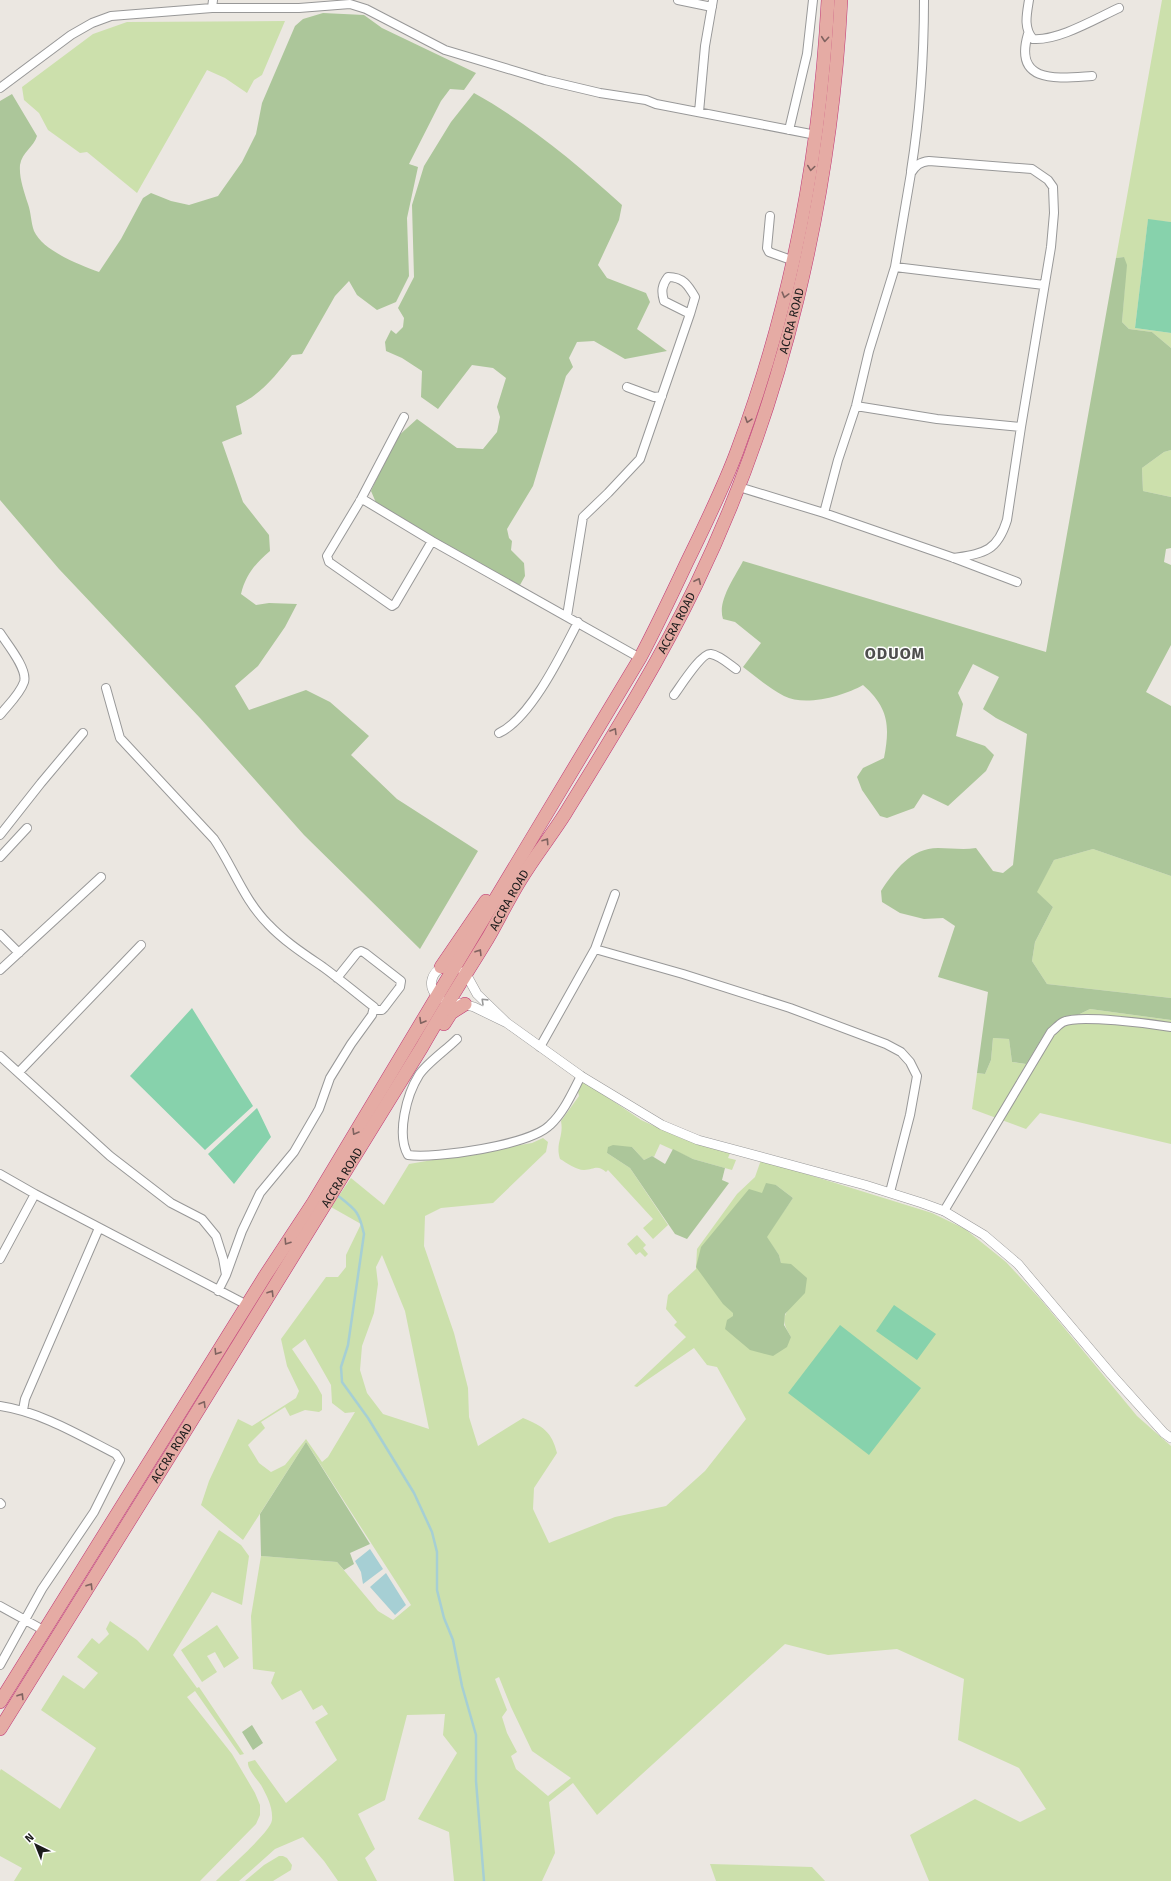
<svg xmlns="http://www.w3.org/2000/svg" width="1171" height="1881" font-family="'Fira Sans',sans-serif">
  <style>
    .grass { fill: #cce0ac; fill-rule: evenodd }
    .forest { fill: #acc69a }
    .pitch { fill: #87d2ac }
    .water { fill: #a6cfd4 }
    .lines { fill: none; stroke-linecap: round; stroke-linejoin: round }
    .stream { stroke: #a6cfd4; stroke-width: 2.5 }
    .minor-casing { stroke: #989898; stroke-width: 10 }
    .tertiary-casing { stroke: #989898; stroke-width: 10 }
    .trunk-casing { stroke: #c03776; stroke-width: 14 }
    .minor { stroke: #fff; stroke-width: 8 }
    .tertiary { stroke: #fff; stroke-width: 9 }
    .trunk { stroke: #e5aba4; stroke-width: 13 }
    .oneway { stroke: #806360 }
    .oneway2 { stroke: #989898 }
    .labels { text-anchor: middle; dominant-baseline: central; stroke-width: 3; stroke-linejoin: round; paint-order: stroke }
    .street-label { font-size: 12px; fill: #1b1b1b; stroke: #fff }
    .district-label { font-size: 16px; font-weight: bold; letter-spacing: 1px; fill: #4e4e4e; stroke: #fff }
  </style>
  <rect width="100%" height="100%" fill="#ebe7e1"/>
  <path class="grass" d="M1162,0H1171V222L1148,220L1135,328L1171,333V348L1152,332L1129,329L1122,322L1125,283L1124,257L1116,258Z
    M285,21L262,75L254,80L247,93L225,78L207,70L137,193L87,152L80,153L48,130L39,113L24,100L22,87L93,34L127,22Z
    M1171,450V497L1143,491L1142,468L1164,452Z
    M1093,849L1171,876V998L1047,984L1032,961L1035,942L1053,907L1036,892L1054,860Z
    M1090,1009L1171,1020V1144L1040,1113L1026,1129L972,1109L977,1073L985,1074L991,1060L993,1038L1009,1039L1012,1062L1025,1064L1047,1030Z
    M582,1080L641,1120L683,1139L730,1153L728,1158L736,1160L732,1170L693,1159L660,1144L654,1157L652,1156L644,1160L632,1147L607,1153L630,1168L668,1225L653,1239L643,1228L653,1219L608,1170L606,1172C597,1164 594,1170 584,1170C576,1170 567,1163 560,1159C555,1143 564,1137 561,1121L579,1096L577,1087Z
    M543,1138L548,1142L546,1152L493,1203L441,1208L425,1216L424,1246L454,1333L468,1388L469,1417L478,1446L523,1418C543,1426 552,1432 557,1453L534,1488L533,1509L549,1543L615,1517L666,1506L705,1471L746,1419L717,1367L707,1365L694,1348L637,1387L634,1386L686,1337L674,1325L677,1322L666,1309L668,1295L696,1269L697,1249L737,1194L755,1177L761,1160L932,1213L965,1229L1006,1262L1042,1301L1137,1416L1171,1446V1881H929L910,1835L975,1799L1020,1822L1046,1809L1019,1768L958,1740L964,1679L897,1649L828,1655L785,1644L597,1815L573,1783L549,1802L555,1853L542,1881H454L449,1832L418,1819L457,1753L443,1735L445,1714L407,1715L385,1800L358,1814L375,1849L365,1858L377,1881H338L324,1861L303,1837L275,1849L239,1881H216C227,1869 270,1833 272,1820C273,1807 267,1796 261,1785C257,1779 247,1769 248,1762L255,1760L286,1803L337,1760L315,1722L328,1714L322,1705L313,1710L301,1690L282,1700L271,1683L275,1672L253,1669L251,1616L261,1556L337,1562L378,1611L393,1620L411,1605L306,1442L243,1540L201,1505L209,1481L238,1419L252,1426L296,1398L299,1391L287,1366L281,1339L326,1277H338L346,1267V1255L361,1224L331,1207L351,1178L384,1205L409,1164L532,1143ZM776,1185L793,1198L766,1237L779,1255L791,1306C781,1318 783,1324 791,1337L733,1316ZM382,1255L405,1311L429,1429L383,1414L367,1393L360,1370L362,1346L374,1313L378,1284L376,1267ZM305,1339L331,1385L332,1403L345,1413L355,1412L328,1457L322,1462L306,1439L285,1465L271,1472L259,1463L248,1445L265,1428L261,1422L285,1407L290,1416L305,1410L319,1412L322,1410V1395L317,1386L292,1349ZM499,1677L511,1707L532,1751L571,1778L548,1796L516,1769L511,1756L517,1752L507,1733L502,1717L507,1710L495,1679Z
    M637,1235L646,1245L643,1248L648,1254L645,1257L640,1252L636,1255L627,1244Z
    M219,1530L241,1545L249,1556L242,1605L212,1592L173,1655L197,1688L199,1687L244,1754L240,1755L195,1691L187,1697L232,1754L255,1793L260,1805V1815L256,1824L200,1881H14L22,1868L0,1856V1771L1,1769L60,1809L96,1748L41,1710L63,1675L84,1689L98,1673L77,1657L92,1638L99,1644L109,1634L106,1629L110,1621L137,1640L148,1651Z
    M217,1625L239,1658L224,1668L215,1652L207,1656L217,1672L202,1682L181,1650Z
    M279,1856H283L287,1858L292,1865L291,1870L273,1881H245L264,1865Z
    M710,1864L812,1867L825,1881H716Z"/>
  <path class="forest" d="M323,13L364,15L382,28L476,73L464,90L450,89L441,101L409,164L418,167L407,218L409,276L396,302L377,310L357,295L349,281L335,296L302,354L292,355C276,375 260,396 236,406L242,434L222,442L243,502L269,535L270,551C255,564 246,574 241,594L256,605L269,603L297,604L285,627L258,666L235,686L249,710L306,690L330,702L369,736L351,755L397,799L478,851L420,949L304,835L200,718L59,569L0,500V101L12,94L37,136C34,147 22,152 20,165C19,178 24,191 28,204C31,212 31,223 34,231C43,251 80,265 99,272L121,239L143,198L151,193L171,201L189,205L218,196L242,162L256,134L262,103L295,26L303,19Z
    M474,93C528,123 576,163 622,205L619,220L598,265L607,278L646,293L650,302L637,329L667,351L625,359L594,341L577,342L569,358L573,367L566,376L533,486L507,529L509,538L512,541L511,550L524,563L525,576L520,585L513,583L377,505L371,491L396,438L417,419L457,448L483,449L497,432L500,417L497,407L506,378L493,368L472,365L438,409L421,397L422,371L402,358L386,351L385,342L391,330L396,334L403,327L404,318L398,308L414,277L412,205L424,166L451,122Z
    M1124,257L1127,265L1122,322L1129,329L1152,332L1171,348V450L1164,452L1142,468L1143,491L1171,497V548L1166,549L1164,562L1171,565V645L1146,692L1171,706V876L1093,849L1054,860L1037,892L1053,907L1035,942L1032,961L1047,984L1171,998V1020L1090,1009L1047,1030L1026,1064L1012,1062L1009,1039L993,1038L991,1060L985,1074L977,1073L988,992L938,977L955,926L943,918L924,919L900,913L882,902L881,891C895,870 911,848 938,848C951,848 963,850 976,848L993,871L1003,873L1013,865L1027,734L996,718L983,709L999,677L973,664L958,693L963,704L956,736L985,746L994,755L986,771L948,806L923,794L914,808L887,818L880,816L862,790L857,777L863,768L884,758C890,726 889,708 863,685C844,696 805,707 784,696C769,688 756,677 743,667L761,643L735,622L723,619C717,601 735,577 743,561L1046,652L1116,258Z
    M613,1145L632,1147L644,1160L652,1156L665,1164L673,1149L693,1159L725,1168L722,1180L729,1183L687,1239L675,1234L630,1168L607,1153L608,1147Z
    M766,1183L776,1185L793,1198L767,1237L779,1255L781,1263L791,1264L807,1278L805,1293L785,1314L784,1325L791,1337L787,1347L773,1356L750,1350L725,1329L727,1320L733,1316V1313L723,1304L696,1267L701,1247L749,1189L762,1193Z
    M306,1442L370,1544L350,1553L354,1564L344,1570L337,1562L261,1556L260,1514Z
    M252,1725L263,1743L253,1750L242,1732Z"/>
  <path class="pitch" d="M1148,219L1171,222V333L1135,328Z
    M192,1008L253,1106L205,1150L130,1076Z
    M257,1108L271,1137L234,1184L208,1154Z
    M894,1305L936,1334L917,1360L876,1331Z
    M840,1325L921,1388L869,1455L788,1393Z"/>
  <path class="water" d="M370,1549L383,1569L363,1584L361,1572L355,1561Z
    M386,1573L406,1605L395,1615L370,1587Z"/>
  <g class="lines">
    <path class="stream" d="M337,1195C356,1210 359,1211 364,1234L348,1345L341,1367L342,1382L368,1418L414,1493L432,1532L437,1552V1590L444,1618L453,1640L462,1686L476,1735V1781L484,1881"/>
    <defs>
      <path id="minor" d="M678,0L712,7
        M1029,0C1027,13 1023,28 1033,39C1058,41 1095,19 1119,8
        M212,8L213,0
        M1028,34C1013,85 1059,78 1092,76
        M0,88L71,35L92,23L111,16L212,8H299L350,4L366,9L445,50L545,80L600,93L646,100L656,104L816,135
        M699,112L705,46L713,0
        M789,130L807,54L813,0
        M911,171C920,114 924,57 924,0
        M770,216L767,248L769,252L794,261
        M895,267L1044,285
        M627,387L654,397L662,396
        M856,406L937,419L1021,427
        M404,417L360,501L327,556L329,562L392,606L395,604L432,541
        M739,487L824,513L954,558L1017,582
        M360,501L364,500L432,541L640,658
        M824,513L838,460L856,406L869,351L895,267L911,173C916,165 920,162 929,161L1032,169L1048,180L1053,187L1054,213L1051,247L1021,427L1007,520C997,552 984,553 954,558
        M567,616L583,517L608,493L640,459L690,314L695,297C688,285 683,277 668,277C662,285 661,291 664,301L690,314
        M0,633C7,644 28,669 24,682C20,694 8,705 0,715
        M106,688L120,738L214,839C233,867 244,900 268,924C284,941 304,954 323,967C341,980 357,994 374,1007L372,1015L351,1044L330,1078L319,1109L294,1152L260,1193L242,1231L226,1275
        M674,695C680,687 702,652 711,654C719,655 729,664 736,669
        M499,733C531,718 562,653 578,622
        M0,835L41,783L83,733
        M0,857L27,828
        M0,934L19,953
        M595,949L683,974L790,1008L886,1044L901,1052L910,1062L917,1076L910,1115L890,1192
        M0,970L101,877
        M337,978L357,953L361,951L365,953L401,981L400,987L384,1008L382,1010H374
        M457,1039C446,1050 427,1063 419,1075C407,1094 396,1134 408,1155C436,1159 530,1145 550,1125C564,1112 572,1093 581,1076
        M540,1047L595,949L615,894
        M0,1056L110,1156L171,1203L202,1219L216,1236L223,1258L226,1275L218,1291
        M19,1072L141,945
        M0,1174L35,1194L247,1305
        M944,1211L1051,1032C1055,1029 1059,1024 1063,1022C1078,1014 1152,1024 1171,1027
        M0,1259L35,1194
        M0,1406C41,1412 79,1435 116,1454L120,1460L94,1512L42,1589L0,1665
        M23,1410L25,1399L99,1228
        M0,1503L1,1504
        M0,1606L45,1631"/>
      <path id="tertiary" d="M463,972L466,974L477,994L507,1023L581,1076L662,1125L698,1140L865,1185L922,1203L944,1211L984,1235L1018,1264L1034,1283L1111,1374L1164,1433L1171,1438
        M440,998C426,989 430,971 446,966
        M460,1003L474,1007L507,1023"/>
      <g id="trunk">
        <path d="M441,967L486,901"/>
        <path d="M444,1024L451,1013L465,1004"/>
        <path d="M0,1702L265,1276L313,1203L640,658C657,626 672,594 687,562C705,525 723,489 737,451C791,307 820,153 828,0"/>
        <path id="s1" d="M0,1729C141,1502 283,1275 422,1047C443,1010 466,974 488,938C499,919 509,898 521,879C535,856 551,836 565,814C611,739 658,664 696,585C783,405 831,198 841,0"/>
      </g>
    </defs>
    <use href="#minor" class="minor-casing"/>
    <use href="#tertiary" class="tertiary-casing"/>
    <use href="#trunk" class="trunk-casing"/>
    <use href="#minor" class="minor"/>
    <use href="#tertiary" class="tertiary"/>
    <use href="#trunk" class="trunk"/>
  </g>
  <defs><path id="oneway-chevron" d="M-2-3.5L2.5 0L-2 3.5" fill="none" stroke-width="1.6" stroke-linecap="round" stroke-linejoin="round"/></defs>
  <g class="oneway">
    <use href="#oneway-chevron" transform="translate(825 39) rotate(95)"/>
    <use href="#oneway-chevron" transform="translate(811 168) rotate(98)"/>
    <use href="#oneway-chevron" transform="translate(785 295) rotate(105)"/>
    <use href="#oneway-chevron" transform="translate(748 420) rotate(108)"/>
    <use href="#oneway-chevron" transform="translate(698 581) rotate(-65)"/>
    <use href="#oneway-chevron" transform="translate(614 731) rotate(-59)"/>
    <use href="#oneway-chevron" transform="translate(546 841) rotate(-56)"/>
    <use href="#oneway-chevron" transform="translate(479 952) rotate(-58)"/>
    <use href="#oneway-chevron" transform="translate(422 1021) rotate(120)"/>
    <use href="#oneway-chevron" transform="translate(355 1132) rotate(121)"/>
    <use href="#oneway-chevron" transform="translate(287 1242) rotate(123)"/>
    <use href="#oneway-chevron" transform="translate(271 1293) rotate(-58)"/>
    <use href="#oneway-chevron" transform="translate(217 1352) rotate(122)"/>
    <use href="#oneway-chevron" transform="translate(203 1404) rotate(-59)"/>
    <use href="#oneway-chevron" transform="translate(90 1586) rotate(-58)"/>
    <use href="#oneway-chevron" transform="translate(21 1696) rotate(-58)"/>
  </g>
  <use class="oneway2" href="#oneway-chevron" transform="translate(484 1001) rotate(-136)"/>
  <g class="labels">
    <g class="street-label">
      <text stroke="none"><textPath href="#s1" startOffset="1621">ACCRA ROAD</textPath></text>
      <text stroke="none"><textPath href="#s1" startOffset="1297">ACCRA ROAD</textPath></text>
      <text stroke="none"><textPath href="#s1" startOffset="973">ACCRA ROAD</textPath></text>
      <text stroke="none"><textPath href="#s1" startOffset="649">ACCRA ROAD</textPath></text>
      <text stroke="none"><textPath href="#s1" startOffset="325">ACCRA ROAD</textPath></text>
    </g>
    <g class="district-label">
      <text x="895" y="653">ODUOM</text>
    </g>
  </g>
  <g transform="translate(36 1845) rotate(317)" stroke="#ffffff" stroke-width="3" paint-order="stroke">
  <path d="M0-3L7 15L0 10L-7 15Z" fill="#1b1b1b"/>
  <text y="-6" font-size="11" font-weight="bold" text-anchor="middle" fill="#1b1b1b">N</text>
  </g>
</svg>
